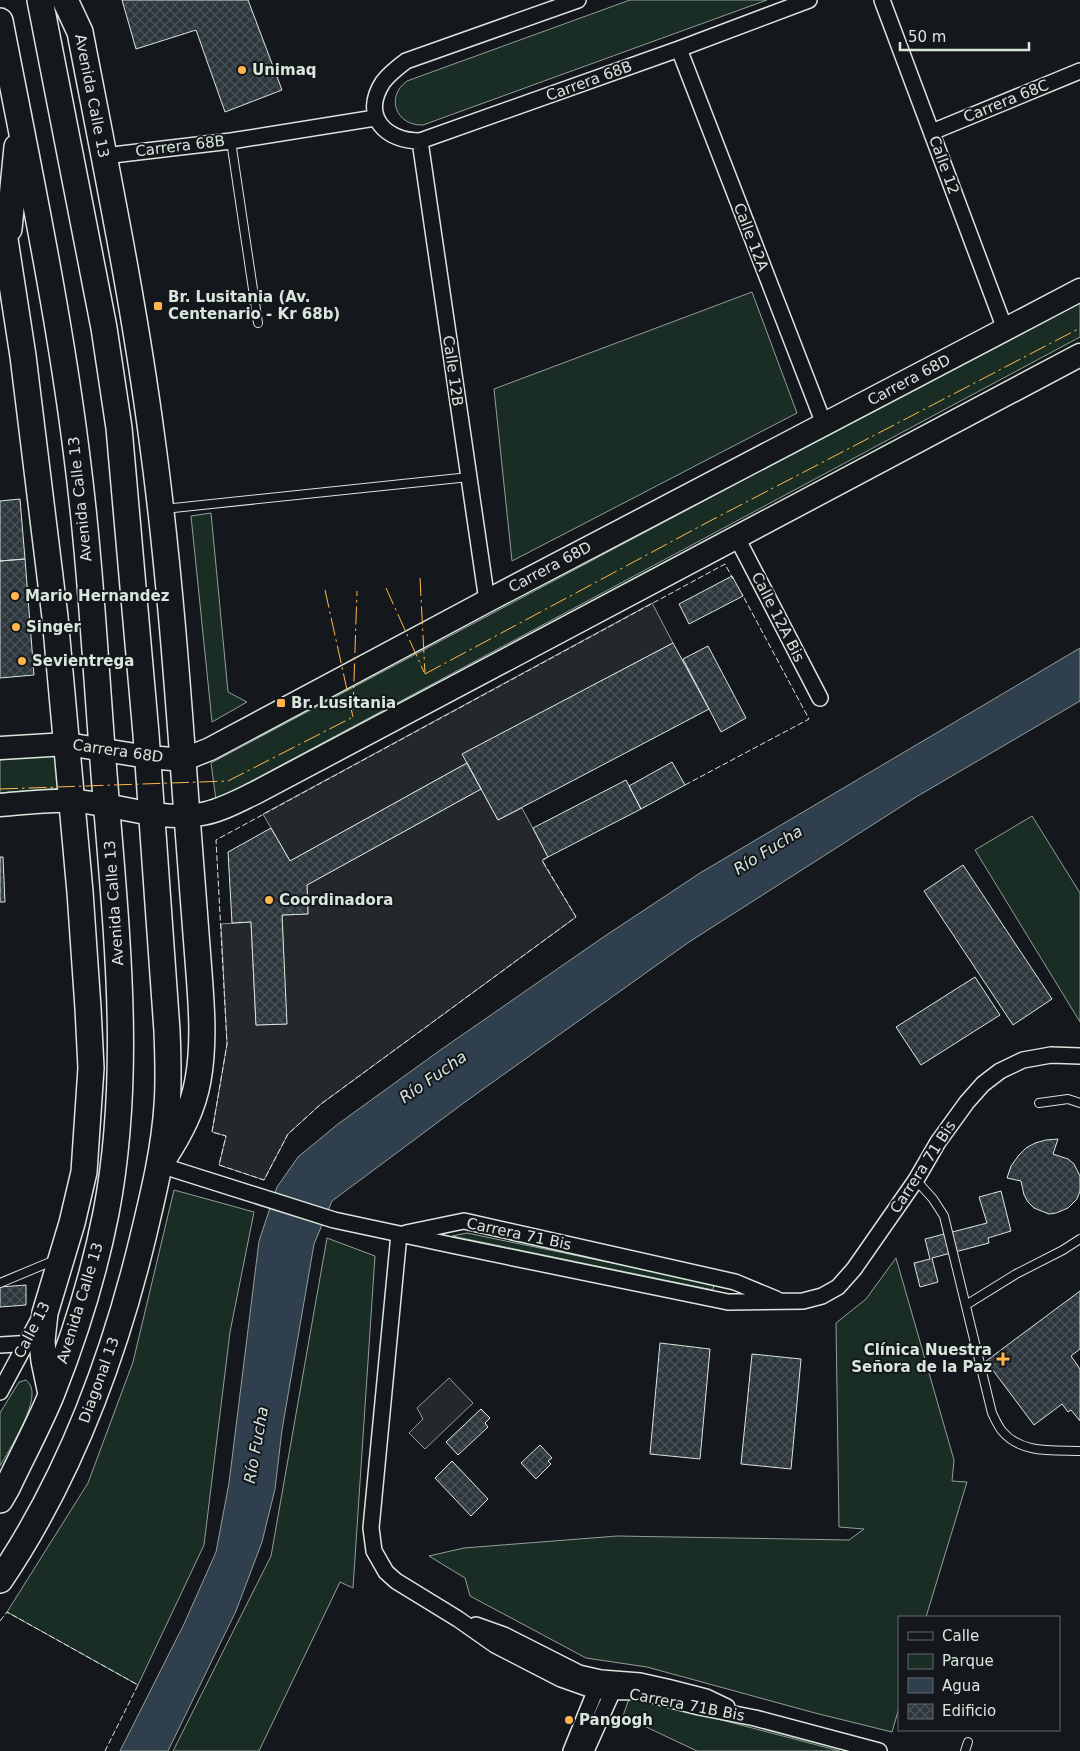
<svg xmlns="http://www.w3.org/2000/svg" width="1080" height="1751" font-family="'DejaVu Sans',sans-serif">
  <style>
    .green { fill: #1a2d24; stroke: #939e99 }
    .parking { fill: #24282b; stroke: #939e99 }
    .water { fill: #2f3f4d; stroke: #939e99 }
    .building { fill: url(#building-cross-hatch); stroke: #d8e6dc }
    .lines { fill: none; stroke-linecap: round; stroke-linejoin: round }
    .lane-casing { stroke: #d8e6dc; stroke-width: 10 }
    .street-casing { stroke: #d8e6dc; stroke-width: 18 }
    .secondary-casing { stroke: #d8e6dc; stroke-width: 25 }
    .primary-casing { stroke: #d8e6dc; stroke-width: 28 }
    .lane { stroke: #14181c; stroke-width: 8 }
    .street { stroke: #14181c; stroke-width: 15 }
    .secondary { stroke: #14181c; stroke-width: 22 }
    .primary { stroke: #14181c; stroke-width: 25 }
    .fence { stroke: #d8e6dc; stroke-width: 1; stroke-dasharray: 6 2.5; stroke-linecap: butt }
    .power { stroke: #ffb74d; stroke-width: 1; stroke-dasharray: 18 4 2.5 4; stroke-linecap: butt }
    .poi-dot { fill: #ffb74d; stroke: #14181c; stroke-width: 2 }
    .labels { text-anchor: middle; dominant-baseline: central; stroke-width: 4; stroke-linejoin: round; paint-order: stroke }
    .poi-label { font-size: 15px; font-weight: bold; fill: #d8e6dc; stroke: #14181c; text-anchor: start }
    .street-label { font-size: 15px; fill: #d8e6dc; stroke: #14181c }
    .water-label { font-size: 16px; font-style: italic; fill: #d8e6dc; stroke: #14181c }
  </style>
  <defs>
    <pattern id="building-cross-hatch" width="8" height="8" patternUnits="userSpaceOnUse" patternTransform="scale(1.25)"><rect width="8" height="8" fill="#2c363c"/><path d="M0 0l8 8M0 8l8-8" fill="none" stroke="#4a5358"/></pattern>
  </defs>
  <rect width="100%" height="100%" fill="#14181c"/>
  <path class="green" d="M630,0H767L423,125C396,126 385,97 407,81Z
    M752,292L797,413L512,561L494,389Z
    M1080,301V337L216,800L211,763Z
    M211,513L228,692L247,702L212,722L191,516Z
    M61,755L62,788L0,793V760Z
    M1032,816L1080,893V1022L975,850Z
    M174,1190L254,1212L230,1332L204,1545L138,1685L7,1612L88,1483L133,1362Z
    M467,1233L714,1284L713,1290L452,1236Z
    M327,1238L375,1256L353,1588L340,1582L259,1751H173L271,1556Z
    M896,1258L954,1460L952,1481L967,1482L926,1617H899V1708L892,1732L815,1713L647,1667L586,1658L470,1596L465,1578L429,1556L464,1548L617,1536L849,1540L864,1529L839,1527L836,1323L866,1299Z
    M26,1380C28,1382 30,1384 31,1387C38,1405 9,1450 0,1466V1413L19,1382Z
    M630,1696L840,1751H697L623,1716Z"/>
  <path class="parking" d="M652,603L673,643L463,754L467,763L290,861L263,814Z
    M481,789L498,820L522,808L548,857L542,861L576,917L321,1104L288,1134L264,1180L219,1165L226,1136L212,1132L227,1044L221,924L251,922L256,1025L286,1024L282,915L308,914L307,885Z
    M449,1378L473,1403L425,1449L409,1433L423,1419L417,1408Z"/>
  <path class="water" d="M1080,648V701L916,797L689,942L465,1102L332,1201L314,1244L282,1430L275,1489L262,1542L236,1611L168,1751H120L184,1624L216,1552L229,1483L259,1241L277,1187L298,1157L338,1124L439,1051L602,938L700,873Z"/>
  <path class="building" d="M122,0H248L282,90L225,112L196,30L136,49Z
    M20,499L25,559L0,561V501Z
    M25,559L34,675L0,678V561Z
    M732,576L743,596L689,624L679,604Z
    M673,643L709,709L498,820L462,754Z
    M708,646L746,718L721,732L683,659Z
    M672,762L685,785L641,809L629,786Z
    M467,763L481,789L307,885L308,914L282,915L287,1024L256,1025L251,922L232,923L228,852L271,828L290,861Z
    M626,780L641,809L548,857L533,828Z
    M0,857H3L5,902H0Z
    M963,865L1052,999L1013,1025L924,891Z
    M975,977L1000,1015L921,1065L896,1027Z
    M1058,1139L1053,1154L1068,1159L1074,1164L1080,1176V1191L1077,1199L1068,1208L1056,1213L1049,1214L1034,1208L1028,1202L1024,1195L1021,1181L1007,1178L1011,1166L1019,1155L1026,1148L1035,1143L1046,1140Z
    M1001,1191L1011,1231L988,1238L989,1243L932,1258L938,1282L920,1287L914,1263L930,1259L925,1239L987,1223L979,1197Z
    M26,1285V1305L0,1307V1287Z
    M1080,1291V1349L1071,1356L1080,1369V1421L1071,1410L1068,1412L1062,1404L1034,1425L986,1361Z
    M660,1343L710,1349L700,1459L650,1454Z
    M752,1354L801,1359L791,1469L741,1464Z
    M481,1409L490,1418L485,1423L488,1427L458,1455L446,1442Z
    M540,1445L552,1458L548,1461L551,1464L536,1479L521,1463Z
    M452,1461L488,1499L471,1516L435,1478Z"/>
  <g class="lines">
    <defs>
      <path id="lane" d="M231,141L258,323
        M164,509L469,477
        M1039,1103L1068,1099L1080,1103
        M916,1180L933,1199L944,1216L992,1413C995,1419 998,1426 1002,1431C1021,1454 1053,1450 1080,1451
        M0,1283L55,1260
        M966,1305L1016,1274L1063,1250L1080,1239
        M965,1751L968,1742"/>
      <path id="street" d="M578,0L406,61C398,67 390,73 383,82C361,116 385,141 420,141L679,49L809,0
        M882,0L1005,329
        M679,49L824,424
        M932,132L1080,71
        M420,141L487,601
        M104,156L231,141L375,118
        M736,536L820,698
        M160,1165L334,1220L451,1245L728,1302L803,1301L822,1296L838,1287L854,1269L916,1180L938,1142L967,1102L983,1084L1000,1071L1023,1060L1051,1055L1080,1056
        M406,1233L464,1221L735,1282L776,1299
        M399,1234L371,1528L374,1551L386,1572L396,1581L458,1619L495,1645L561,1679L595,1691L640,1692L699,1707L755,1718L879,1751
        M0,1345L33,1343
        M0,1392L39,1319
        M476,1625L504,1635L579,1673L601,1678L640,1681L667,1687L706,1697L727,1707
        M571,1751L599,1682
        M586,1751L616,1684"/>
      <path id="secondary" d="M0,748L67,744L148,757L172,759L190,757L210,749L487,601L1080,290
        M0,805C24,803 49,800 73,801C116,803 158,822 202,814C220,811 238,801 255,793L1080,355"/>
      <path id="primary" d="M65,0L80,32C106,167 134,302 152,439C169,564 178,691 187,816C191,864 194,912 198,960C201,999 205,1041 198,1080C193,1109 180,1133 164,1158
        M0,21C28,166 59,311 77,457C91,566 96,677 105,786C116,928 133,1072 106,1213C94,1274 75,1335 52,1393C39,1425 22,1456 7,1488L0,1500
        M0,207L23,356L55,617L80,892L88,1008L91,1068L84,1172L72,1223L45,1313L43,1331L42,1342L44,1361L51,1394
        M9,229L17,147
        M0,1580C71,1475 115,1355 144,1233C154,1191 164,1150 167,1106C169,1081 168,1056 167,1031L146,734L119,428L104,328L40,0"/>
    </defs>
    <use href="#lane" class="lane-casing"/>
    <use href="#street" class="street-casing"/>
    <use href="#secondary" class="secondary-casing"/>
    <use href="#primary" class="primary-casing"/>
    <use href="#lane" class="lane"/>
    <use href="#street" class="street"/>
    <use href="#secondary" class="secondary"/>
    <use href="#primary" class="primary"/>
    <path class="fence" d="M685,785L809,719L742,594
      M548,857L542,860L576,917L321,1104L288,1134L264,1180L219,1165L226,1136L212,1132L227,1044L216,840L725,564L733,579
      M0,1621L7,1612L138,1685L105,1751"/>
    <path class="power" d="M420,578L425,674
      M386,588L424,672
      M325,590L353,717
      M425,674L708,522L1080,328
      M353,710L357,591
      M0,789L228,781L353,717"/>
  </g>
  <g class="poi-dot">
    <circle cx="242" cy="70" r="5"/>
    <rect x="153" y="301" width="10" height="10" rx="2.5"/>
    <circle cx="15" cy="596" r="5"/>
    <circle cx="16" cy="627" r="5"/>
    <circle cx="22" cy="661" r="5"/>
    <rect x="276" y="698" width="10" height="10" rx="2.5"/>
    <circle cx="269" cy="900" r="5"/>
    <path d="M1000.5 1351.5h5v5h5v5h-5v5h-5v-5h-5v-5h5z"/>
    <circle cx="569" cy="1720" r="5"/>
  </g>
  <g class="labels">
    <g class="poi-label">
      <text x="252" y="70">Unimaq</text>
      <text x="168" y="297">Br. Lusitania (Av.<tspan x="168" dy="17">Centenario - Kr 68b)</tspan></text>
      <text x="25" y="596">Mario Hernandez</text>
      <text x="26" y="627">Singer</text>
      <text x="32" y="661">Sevientrega</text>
      <text x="291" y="703">Br. Lusitania</text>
      <text x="279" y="900">Coordinadora</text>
      <text x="992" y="1350" text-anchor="end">Clínica Nuestra<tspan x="992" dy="17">Señora de la Paz</tspan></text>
      <text x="579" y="1720">Pangogh</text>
    </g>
    <g class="street-label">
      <text transform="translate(589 81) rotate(-20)">Carrera 68B</text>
      <text transform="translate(92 96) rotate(79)">Avenida Calle 13</text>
      <text transform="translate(1006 101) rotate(-22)">Carrera 68C</text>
      <text transform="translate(180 146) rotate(-7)">Carrera 68B</text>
      <text transform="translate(944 165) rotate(70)">Calle 12</text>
      <text transform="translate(751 237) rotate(69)">Calle 12A</text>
      <text transform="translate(453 371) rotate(82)">Calle 12B</text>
      <text transform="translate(909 380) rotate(-28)">Carrera 68D</text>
      <text transform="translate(80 499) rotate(-96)">Avenida Calle 13</text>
      <text transform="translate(550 567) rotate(-28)">Carrera 68D</text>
      <text transform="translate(778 617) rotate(63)">Calle 12A Bis</text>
      <text transform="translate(118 751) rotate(8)">Carrera 68D</text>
      <text transform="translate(114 903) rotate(-94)">Avenida Calle 13</text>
      <text transform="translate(923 1167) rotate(-57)">Carrera 71 Bis</text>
      <text transform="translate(519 1234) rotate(12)">Carrera 71 Bis</text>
      <text transform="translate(80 1303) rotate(-73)">Avenida Calle 13</text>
      <text transform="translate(32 1330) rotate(-63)">Calle 13</text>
      <text transform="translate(99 1380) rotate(-70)">Diagonal 13</text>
      <text transform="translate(687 1705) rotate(11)">Carrera 71B Bis</text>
    </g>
    <g class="water-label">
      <text transform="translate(768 850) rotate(-32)">Río Fucha</text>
      <text transform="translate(433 1077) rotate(-35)">Río Fucha</text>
      <text transform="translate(256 1445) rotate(-80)">Río Fucha</text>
    </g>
  </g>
  <rect x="898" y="1616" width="162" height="115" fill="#14181c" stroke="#626a69"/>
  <rect x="908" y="1632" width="25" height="8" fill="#14181c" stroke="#626a69"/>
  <text x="942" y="1641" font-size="15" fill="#d8e6dc">Calle</text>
  <rect x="908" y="1654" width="25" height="15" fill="#1a2d24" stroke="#626a69"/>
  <text x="942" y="1666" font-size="15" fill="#d8e6dc">Parque</text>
  <rect x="908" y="1678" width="25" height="15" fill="#2f3f4d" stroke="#626a69"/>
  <text x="942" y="1691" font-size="15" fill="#d8e6dc">Agua</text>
  <rect x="908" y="1704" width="25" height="15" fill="url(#building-cross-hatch)" stroke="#626a69"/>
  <text x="942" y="1716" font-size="15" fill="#d8e6dc">Edificio</text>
  <path d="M900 42v8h129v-8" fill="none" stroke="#d8e6dc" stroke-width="2.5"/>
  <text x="908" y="42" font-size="15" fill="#d8e6dc" stroke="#14181c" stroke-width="4" paint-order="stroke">50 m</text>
</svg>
